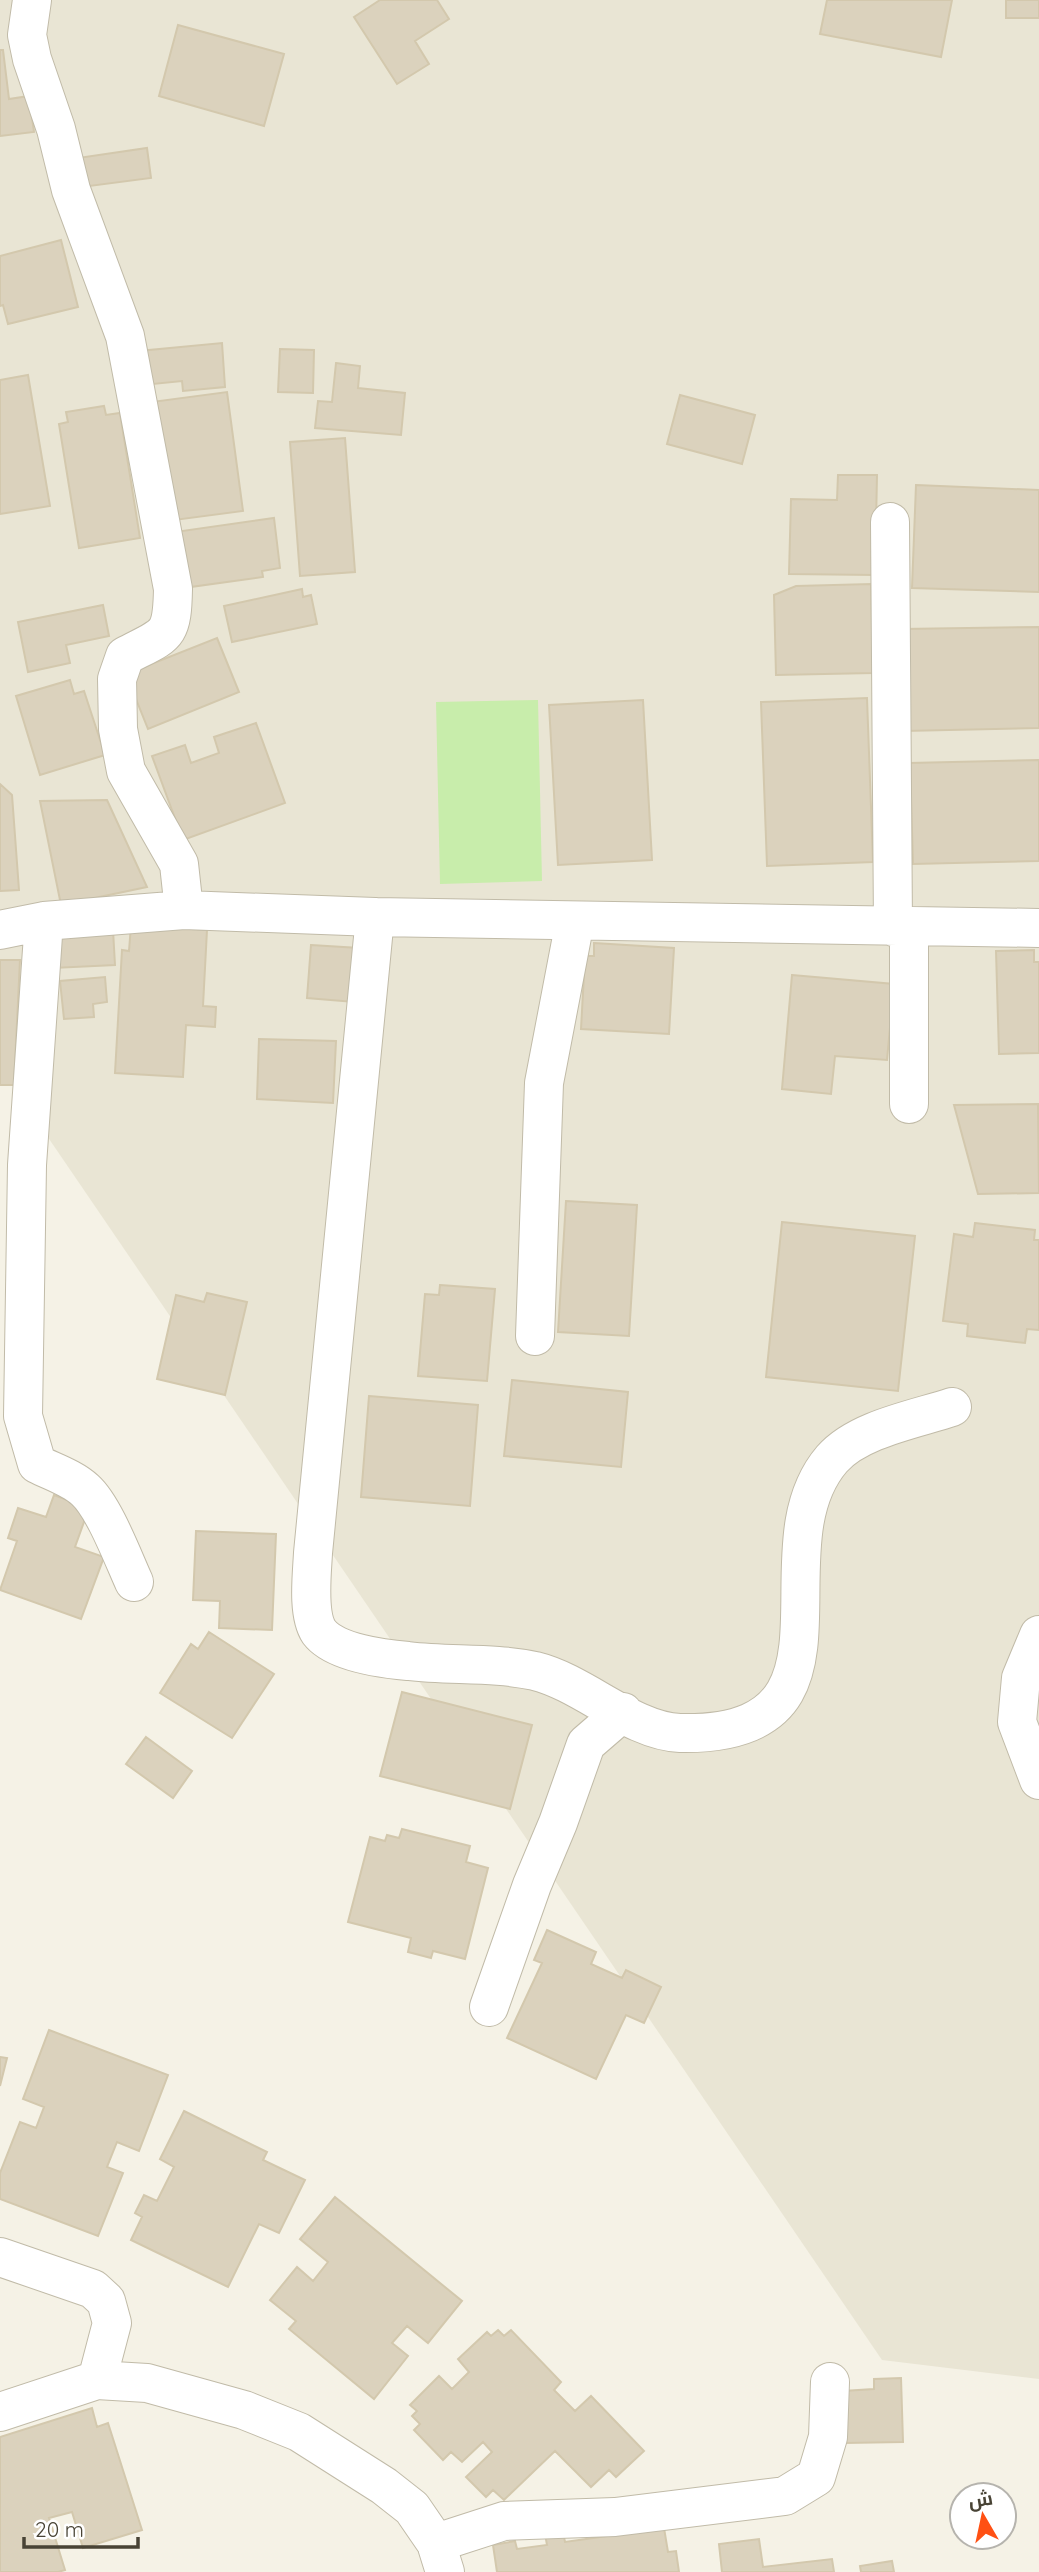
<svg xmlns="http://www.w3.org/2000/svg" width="1039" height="2572" font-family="Quicksand,Cairo,sans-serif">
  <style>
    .residential { fill: #e9e5d4 }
    .pitch { fill: #c8edab }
    .building { fill: #dbd2bd; stroke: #d3c8ad; stroke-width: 2 }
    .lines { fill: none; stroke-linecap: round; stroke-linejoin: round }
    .minor-casing { stroke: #c1bba8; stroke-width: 40 }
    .minor { stroke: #fff; stroke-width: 38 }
  </style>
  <rect width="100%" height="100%" fill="#f5f2e6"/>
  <path class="residential" d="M0,0H1039V2379L882,2360L0,1067Z"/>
  <path class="pitch" d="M538,700L542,881L440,884L436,702Z"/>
  <path class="building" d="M380,0H437L449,19L415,41L429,64L397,84L354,17Z
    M827,0H952L941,57L820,34Z
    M1006,0H1039V18H1006Z
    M178,25L284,54L264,126L159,96Z
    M0,50H3L9,99L29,96L34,132L0,136Z
    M147,148L151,178L82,187L78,158Z
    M61,240L78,307L8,324L3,305L0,306V256Z
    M222,343L225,387L183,391L182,381L143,385L139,351Z
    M280,349L314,350L313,393L278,392Z
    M336,363L360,366L358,388L405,393L401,435L315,428L318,401L332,402Z
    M28,375L50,506L0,514V380Z
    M227,392L243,511L167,521L144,403Z
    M680,395L755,415L742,464L667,444Z
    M104,406L106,415L120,413L140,538L79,548L59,424L68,422L66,412Z
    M345,438L355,572L300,576L290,442Z
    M838,475H877L875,575L789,574L791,499L837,500Z
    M916,485L1039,490V592L912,588Z
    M274,518L280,568L262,571L263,577L183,588L175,532Z
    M871,584L873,673L776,675L774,595L796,586Z
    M302,589L303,597L311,595L317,624L232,642L224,606Z
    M103,605L109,636L66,645L70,663L28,672L18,622Z
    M1039,627V728L904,731L902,629Z
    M217,638L239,692L148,729L126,674Z
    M70,680L74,694L84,691L105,755L40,775L16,696Z
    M867,698L873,862L767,866L761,702Z
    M643,700L652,860L558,865L549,705Z
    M256,723L285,803L183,840L152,756L185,745L191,763L219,753L214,737Z
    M1039,760V861L913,864L910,763Z
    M0,784L12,795L19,890L0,891Z
    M107,800L147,887L61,905L40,801Z
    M131,925L207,930L203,1006L216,1007L215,1027L186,1025L183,1077L115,1073L122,950L129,951Z
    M113,930L115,965L53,968L51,932Z
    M594,943L674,948L669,1034L581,1029L585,956H594Z
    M311,945L359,948L354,1002L307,998Z
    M1034,950V962H1039V1053L999,1054L996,951Z
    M0,960H20L14,1085H0Z
    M792,975L894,984L887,1060L835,1056L831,1094L782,1089Z
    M105,977L107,1002L93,1004L94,1017L64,1019L60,981Z
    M259,1039L336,1041L333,1103L257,1099Z
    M1038,1104L1039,1193L978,1194L954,1105Z
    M566,1201L637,1205L629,1336L558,1332Z
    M782,1222L915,1236L898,1391L766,1377Z
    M975,1223L1035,1230L1034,1240H1039V1330L1027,1329L1025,1343L967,1336L968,1324L943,1321L954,1234L973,1237Z
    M440,1285L495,1289L487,1381L418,1376L425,1294L439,1295Z
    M207,1293L247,1302L225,1395L157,1379L176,1295L204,1302Z
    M512,1380L628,1392L621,1467L504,1456Z
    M369,1396L478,1405L470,1506L361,1497Z
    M54,1495L89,1508L75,1547L104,1557L81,1619L0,1590L17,1541L8,1538L18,1508L46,1517Z
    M196,1531L276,1534L272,1630L219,1628L220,1601L193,1600Z
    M209,1632L274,1674L232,1738L160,1693L191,1644L198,1649Z
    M402,1692L532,1725L510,1809L380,1776Z
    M146,1737L192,1771L173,1798L126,1764Z
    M402,1829L470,1846L466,1862L488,1868L465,1959L433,1951L431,1958L408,1952L411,1938L348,1922L370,1837L385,1841L387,1835L399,1838Z
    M547,1930L596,1952L591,1964L622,1978L626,1970L661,1987L644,2023L626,2015L596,2079L507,2038L542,1963L534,1960Z
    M49,2030L168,2075L139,2151L117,2142L107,2167L123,2173L98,2236L0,2199V2173L20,2122L36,2128L44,2107L23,2099Z
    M0,2057L7,2058L0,2086Z
    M184,2111L267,2152L263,2160L305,2180L279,2233L259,2224L228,2287L131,2240L142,2217L135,2213L144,2195L157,2201L174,2167L160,2159Z
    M335,2197L462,2301L428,2343L407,2326L392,2343L408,2356L374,2399L289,2329L296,2321L270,2300L297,2267L313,2281L328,2262L300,2239Z
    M498,2330L504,2336L511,2330L561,2382L554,2390L575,2411L591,2396L644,2451L616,2477L609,2470L591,2487L555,2451L504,2500L493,2490L486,2497L466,2477L492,2452L483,2442L462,2462L451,2452L443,2460L414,2430L420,2424L412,2416L417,2411L410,2405L439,2376L452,2389L469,2372L458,2359L487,2332L491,2336Z
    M901,2378L903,2442L845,2443L843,2391L874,2389V2379Z
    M92,2408L97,2427L108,2423L142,2530L83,2548L72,2512L49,2518L65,2570L58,2572H0V2437Z
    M664,2528L668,2552L676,2551L679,2572H497L493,2545L515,2541L517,2549L547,2545L545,2534L563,2532L565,2542Z
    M759,2539L763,2567L832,2559L834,2572H722L719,2544Z
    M892,2561L894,2572H861L860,2566Z"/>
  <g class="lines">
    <defs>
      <path id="minor" d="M32,0L27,35L32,59L56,129L71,190L125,336L173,589C172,638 167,634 125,656L117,679L118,729L126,771L179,864L184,910
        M890,522L893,927
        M375,917L313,1553C312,1574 307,1614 319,1632C335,1653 384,1659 408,1661C450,1666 494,1662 535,1671C584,1683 631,1731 680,1733C876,1737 752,1552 832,1459C858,1429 916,1419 952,1407
        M44,921L27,1165L23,1416L37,1464C53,1472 72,1478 85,1490C104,1507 123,1558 134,1582
        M0,930L44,921L184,910L375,917L1039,928
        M909,1104V927
        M535,1336L544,1083L575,921
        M1039,1635L1021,1678L1017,1722L1039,1780
        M489,2007L532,1885L558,1823L586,1744L623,1712
        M0,2257L93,2289L106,2301L112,2323L97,2380
        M0,2412L97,2380L147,2383L244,2410L299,2432L384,2486L412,2508L436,2543L445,2572
        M436,2543L504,2521L615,2517L785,2496L816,2477L828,2437L830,2382"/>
    </defs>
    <use href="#minor" class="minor-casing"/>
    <use href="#minor" class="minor"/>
  </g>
  <g transform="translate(983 2516) rotate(351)"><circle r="33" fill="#ffffff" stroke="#b6b4ae" stroke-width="2"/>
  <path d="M0-5L12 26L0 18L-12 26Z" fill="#ff5013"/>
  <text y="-10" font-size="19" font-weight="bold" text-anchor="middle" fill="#484335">ش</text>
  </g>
  <path d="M24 2537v10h114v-10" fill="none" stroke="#484335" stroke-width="3.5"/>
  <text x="35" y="2537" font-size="21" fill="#484335" stroke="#ffffff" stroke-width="5" paint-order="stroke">20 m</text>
</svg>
